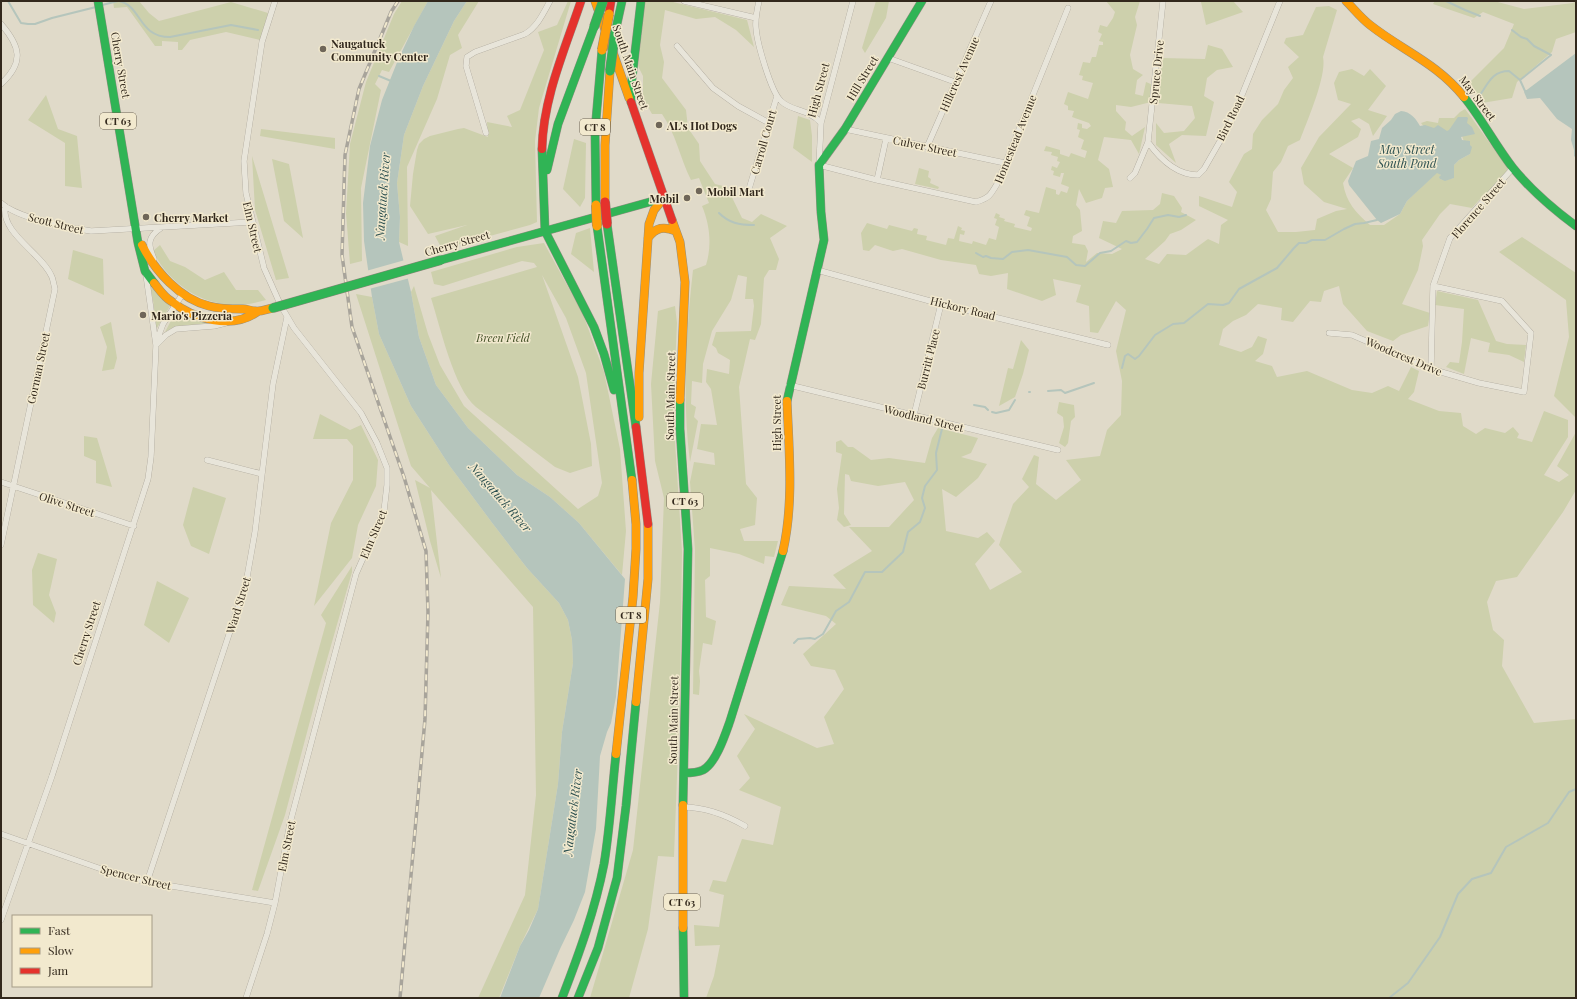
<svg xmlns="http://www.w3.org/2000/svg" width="1577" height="999" font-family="'Playfair Display',serif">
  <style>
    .green { fill: #cdd0ac }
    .water { fill: #b5c5bc }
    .pier { fill: #e0dac9 }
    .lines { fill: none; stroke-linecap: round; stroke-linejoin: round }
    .stream { stroke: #b5c5bc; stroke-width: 2 }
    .street-casing { stroke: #a59f93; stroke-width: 6 }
    .fast-casing { stroke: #948e83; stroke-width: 9 }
    .slow-casing { stroke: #948e83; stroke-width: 9 }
    .jam-casing { stroke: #948e83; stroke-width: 9 }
    .street { stroke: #e8e5da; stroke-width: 5.5 }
    .fast { stroke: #30b455; stroke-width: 8 }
    .slow { stroke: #ff9f0a; stroke-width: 8 }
    .jam { stroke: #e5322d; stroke-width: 8 }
    .rail-casing { stroke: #a8a49b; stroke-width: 3.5 }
    .rail { stroke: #f2e9ce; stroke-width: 2; stroke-dasharray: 6; stroke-linecap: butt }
    .fast-bridge-casing { stroke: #8a8479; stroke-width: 10; stroke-linecap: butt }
    .slow-bridge-casing { stroke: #8a8479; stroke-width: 10; stroke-linecap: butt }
    .jam-bridge-casing { stroke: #8a8479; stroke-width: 10; stroke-linecap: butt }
    .fast-bridge { stroke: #30b455; stroke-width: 9 }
    .slow-bridge { stroke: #ff9f0a; stroke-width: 9 }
    .jam-bridge { stroke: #e5322d; stroke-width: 9 }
    .poi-dot { fill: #6f6659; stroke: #f2e9ce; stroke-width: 1.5 }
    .labels { text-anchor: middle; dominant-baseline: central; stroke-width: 3; stroke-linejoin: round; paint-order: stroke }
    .shield { fill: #f2e9ce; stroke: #6c6251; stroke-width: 1 }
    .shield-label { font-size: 10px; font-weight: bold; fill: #32281c }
    .poi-label { font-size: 11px; font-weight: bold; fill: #32281c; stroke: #f2e9ce; text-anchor: start }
    .street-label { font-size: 11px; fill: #32281c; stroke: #f2e9ce }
    .park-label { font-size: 11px; font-style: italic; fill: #404d24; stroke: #f2e9ce }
    .water-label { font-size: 12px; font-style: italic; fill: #2c5050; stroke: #f2e9ce }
  </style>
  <rect width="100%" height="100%" fill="#e0dac9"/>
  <path class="green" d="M113,1H139L149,13L159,21L231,2L268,13L260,40L226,32L190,40L182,50H178V42L162,41V46H155L127,7L114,8Z
    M402,1H428L389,72L382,70L375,84L381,90L361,188L362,261L350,264L346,213L350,144L366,82L394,14Z
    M467,1H479L458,35L462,48L450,55L437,99L407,167L408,246L399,242L400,217L397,183L404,135L423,86L454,21Z
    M568,1H571L539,108L535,141L537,222L530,225L442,249L435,236L467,225L428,234L410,206L413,174L417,150L419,144L424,139L430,136L458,129L464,128L488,137L487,122L512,127L507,116L520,110L544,50L538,32L557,25Z
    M645,1H669L747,20L754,47L736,30L715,17L696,19L665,10L660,45L664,62L662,78L686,110L688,128L699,144L700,161L715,184L727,187L742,218L752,222L761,214L787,226L770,238L779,259L776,270H769L764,278L761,324L755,340L750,339L739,387L746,484L757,498L755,525L740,529L744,541H778L774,557L765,556L764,564L739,554L710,548V576L705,580L706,617L716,621L712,645L703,643L699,671L700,681L699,695L693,694L695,550L690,482L694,462L715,465L714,453L697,449L701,424L717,425L711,389L706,382L707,369L729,374L730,360L718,353L716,348L712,345L716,332L751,331L754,306L753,299H745L747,277L738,275L731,300L712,331L703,364L702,383L692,381L691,404L696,407L694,417L698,421L690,462C682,400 686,332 693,270L706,265C712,246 710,225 702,206L709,203L699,178L691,180C680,158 676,134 662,114H652L643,98V76L638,66Z
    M876,1H889L886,18L865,53L862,48Z
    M1106,1H1140L1135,17L1137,25L1130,55L1133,69L1143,75L1137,80L1135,94L1143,96L1146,82L1153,85L1151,102L1131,107L1116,105V111L1126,122L1125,130L1132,136L1145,127L1139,154L1131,140L1104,137L1098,160L1109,169L1113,187L1105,188L1102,198L1086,203L1079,189L1076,205L1080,210L1082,231L1073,236L1072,243L1085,245L1088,251L1086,262L1097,253L1112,254L1122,249L1099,238L1103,221L1116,223L1122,211L1153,210L1160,204L1162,193L1174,196L1182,208L1181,212L1196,220L1181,230L1170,234L1165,241L1145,259L1159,264L1167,254L1186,255L1208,239L1219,244L1221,225L1228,220L1199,206V196L1232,207L1237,192L1229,182L1244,154L1252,149L1253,134L1262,120L1278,104L1284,90L1293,78L1288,67L1299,57L1284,43L1286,38L1303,35L1316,7L1329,6L1337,10L1323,57C1327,76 1307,121 1300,140L1288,146L1281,162L1273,172L1271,199L1266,210L1278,232H1296L1315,230L1317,219L1336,211L1347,209L1324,202L1304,184L1301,168L1319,137L1351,104L1338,100L1334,83L1339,72L1352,69L1364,76L1370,69L1386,86L1368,110L1387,116L1373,136L1369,124L1359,118L1351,121L1361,129L1358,137L1329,154L1353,168L1343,183C1346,202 1356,213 1370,225H1384L1400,214L1407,201L1437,172L1441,175L1440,179C1445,181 1449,179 1454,178V165L1459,160L1470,154L1466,149L1461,132L1451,138L1425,128L1421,123L1427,121L1438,123L1439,118H1454L1460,112L1465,109C1480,128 1492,148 1508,166L1504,181L1479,200L1472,208L1450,204L1440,214L1422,240L1423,246L1418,270L1402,304L1430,313L1428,326L1401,335L1393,341L1367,331L1343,304L1339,286L1324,291L1321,302L1310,301L1293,322L1281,320L1282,308L1258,304L1246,315L1233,321L1223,329L1219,345L1241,352L1252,347L1258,336L1267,339L1263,354L1255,361L1272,366L1277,377L1307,371L1352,390L1372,393L1388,386L1399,391L1411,367L1419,371L1414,392L1408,399L1439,411L1461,413L1463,426L1476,434L1485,428L1505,433L1513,427L1519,434L1517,438L1532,442L1544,411L1568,420V437L1544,475L1559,482L1569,475L1557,466L1576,432V490L1563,512L1517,577L1496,581L1487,602L1493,630L1504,640L1502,666L1534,723L1576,719V998H706L714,976L720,945L695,946L694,925L719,927L724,895L709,891L713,880L726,882L742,839L773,845L781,807L739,790L750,778L737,756L755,729L744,714L817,748L834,744L824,717L844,689L835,670L811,666L803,654L836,624L826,616L781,605L789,586L846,589L833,575L872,551L849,527H889L914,500L905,482L878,486L851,481L849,475L845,474L844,514L851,525L844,527L837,520L839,508L837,489L842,454L836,452V442L841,440L848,447H853L871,460L889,458L925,463L932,438L938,428L978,438L971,453L961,457L987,464L978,478L956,497L942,489L946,531L978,538L987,532L995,541L975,564L990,590L1022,572L999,545L1013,504L1029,487L1022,479L1034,455L1039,457L1036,484L1056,500L1081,480L1066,460L1100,456L1107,430L1121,415L1122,381L1116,351L1126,310L1116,301L1098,333L1090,332L1089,306L1076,302L1081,285L1053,279L1056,295L1042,301L1007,289L1008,273L991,276L979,274L976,265L941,260L902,249L893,251L875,245L869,251L863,250L861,233L867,223L887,229L889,225L912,231L914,228L918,229L917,234L927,236L926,240L946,245L948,238L954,239L958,226L962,228L961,230L965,231L964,235L960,234L959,241L972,244L973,241L986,245L989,238L996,240L999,227L995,225L997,219L994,218L996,213L1000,215L999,217L1005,219L1004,221L1015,224L1014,227L1031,231L1032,228L1027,226L1030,217L1024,215L1026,210L1039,213L1046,187L1056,190V194L1059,195L1061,191L1067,193L1069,187L1061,184L1064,173H1061L1060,177L1053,175L1054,171L1051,170L1052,166L1057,168L1060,162L1057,161L1058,157L1051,155L1052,152L1044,151L1046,146L1060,150V154L1069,157L1071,153L1085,158L1087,151L1081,149L1084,140L1078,137L1080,130L1077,129L1078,123L1082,124V128L1087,129L1091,126L1089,123L1072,117L1074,111L1068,110V106L1064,104L1068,92L1088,99L1093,83L1082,80L1083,76L1079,75L1083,62L1090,63L1092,57H1096L1099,45H1103V42L1099,41L1102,34L1098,32L1100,25L1107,27L1113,18L1115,12Z
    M1199,1H1233L1243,12L1206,25L1201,2Z
    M1435,1H1494L1524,9L1573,3L1576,1V32L1556,39L1552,52L1517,82L1512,98L1482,103L1468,84L1504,48L1514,24L1483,12L1474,18L1433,4Z
    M1208,45L1222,49L1233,67L1217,70L1207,78L1204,96L1214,102L1206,136L1182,135L1169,144L1176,163L1156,145V123L1164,133L1184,131L1195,118L1192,106L1158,103L1162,58L1205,59Z
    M46,95L58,129L77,136L82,188L65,186V143L28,120Z
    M798,116L810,120L812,136V162L793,148Z
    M261,129L335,138V149L260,136Z
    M574,139L586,143L585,198L580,207L563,189Z
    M252,156L289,278L276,280L255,210Z
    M272,159L289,164L303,238L284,221Z
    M919,168L929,171L928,177L931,179L930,183L939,187L938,189L915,184Z
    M590,228L594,272L571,254L576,233Z
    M1522,237L1576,273V418L1554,396L1569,337L1566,300L1499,252Z
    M544,243L583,314L604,372L620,449L626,531L622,575L579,523L550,497L517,475L468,428L436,385L419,337L411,292L414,286L428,334L440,365L464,406L578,509L598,496L602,483L586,373L566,318L542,275L578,377L591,444L592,466L570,473L555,467L476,407C454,389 440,326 431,298L537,267L534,263L522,261L443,286L434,284L431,272L517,247Z
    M160,245L170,261L185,267L205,280L224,272L236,290H258L266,300C257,302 248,305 238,305C202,306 168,283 153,251Z
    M73,250L103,259L104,295L68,279Z
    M150,286L170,306L157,328L156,327L153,300Z
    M1437,291L1478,300L1496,341L1507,344L1526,345L1524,362L1509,355L1488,352L1490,343L1471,338L1464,374L1446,367L1450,362L1459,363L1462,342L1464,309L1435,305Z
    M356,294L372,297L379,334L411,406L449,465L493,524L527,568L559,603L568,620L572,640L573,663L562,732L558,784L538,909L520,946L499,998H478L525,895L536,795L533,607L431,490L441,578L430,541L415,480L430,488L411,466Z
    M675,306L677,323L673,410L682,551L680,696L674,857L658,856L648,929L629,998H590L633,850L660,602L664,498L655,461L651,384L658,311Z
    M180,312L210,322V323L174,327L165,332L175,313Z
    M111,322L117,358L114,369L102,371L107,347L100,327Z
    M1021,340L1029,350L1023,374L1015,397L999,406L1008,368L1013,369Z
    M1059,402L1074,405L1075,417L1071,421L1068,443L1065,447L1059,443L1064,427L1063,417L1057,413Z
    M320,414L350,430L361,425L378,460L376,486L358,525L352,558L314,606L331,523L353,480V446L347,439H313Z
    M84,436L97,438L112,487L96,483V461L84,456Z
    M193,487L226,498L209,554L191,546L183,525Z
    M38,553L57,559L49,595L56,613L54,623L33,605L32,570Z
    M352,566V572L318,691L285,815L258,891L252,890L326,623L321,615Z
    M157,581L189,598L169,643L144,625Z"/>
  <path class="water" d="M428,1H467L454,21L423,86L404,135L397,183L400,217L399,242L411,292L419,337L436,385L468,428L517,475L550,497L579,523L625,579L616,697L611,723L607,732L600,756L596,829L585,892L574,920L560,949L539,998H500L520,946L529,930L538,909L558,784L562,732L573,663L572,640L568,620L559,603L527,568L493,524L449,465L411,406L379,334L372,297L364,241L363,203L370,146L382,100L398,60L414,26Z
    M1576,53V158L1574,156V150L1571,140L1572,129L1557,119L1540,98L1527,99L1524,92Z
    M1401,111C1410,111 1417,120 1420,126L1425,125L1434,128L1438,125L1447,131L1449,130L1458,117H1467L1468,118L1467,123L1472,127L1475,134L1461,137L1462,140L1470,141V145L1472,147L1470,154L1459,160L1454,165V178L1445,181L1440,179L1439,177L1441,175L1437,173L1407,201L1400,214L1381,223L1377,220L1349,185L1348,181L1356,161L1368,156L1371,141L1379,139L1382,128L1391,120L1395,114Z"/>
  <path class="pier" d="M405,260L410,278L369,289L366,271Z"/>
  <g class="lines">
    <path class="stream" d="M8,1L21,23L28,24H35L52,18L96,7
      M119,1C142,6 138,37 170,37L231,25L258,30
      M1446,1L1465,10L1480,16
      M102,5L118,1
      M1512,30L1521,37L1527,39L1534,46L1551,55L1520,80L1525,91H1527
      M379,76L391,81
      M1480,95C1488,84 1492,71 1509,71L1520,80
      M719,213C729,223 739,225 754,225
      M976,253L983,257L986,256L991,258L1003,259L1012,252L1028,250L1067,257L1076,265L1085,266L1100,253L1111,251L1126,241L1131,243L1137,242L1147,229L1154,218L1168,215L1179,217L1186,215
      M1122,368L1125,356L1128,354L1135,359L1139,356L1155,335L1173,324L1184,323L1208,304L1223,305L1229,303L1239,289L1277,268L1294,248L1299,243H1306L1312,240H1325L1344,229L1355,224L1364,223L1377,220
      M1048,391L1061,390L1065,393L1094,383
      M1029,392H1030
      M974,405L985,407L988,410
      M992,412L996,413L1009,410L1015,400
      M794,643L798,639L810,638L815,639L823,634L836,611L849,602L865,572H882L903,552L908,532L920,522L925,508L922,498L925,486L937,470L936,453L942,429
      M1389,998L1408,983L1440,937L1458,894L1472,879L1491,873L1506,847L1548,823L1569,792L1576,789"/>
    <defs>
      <path id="street" d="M684,1L756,18
        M759,1C757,10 755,19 756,28C757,43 771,92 781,101C792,112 808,108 821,123
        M853,1L821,123L819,165L877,180L976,202C989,198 990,196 997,184L1068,8
        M1,24C20,46 25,62 1,84
        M677,46L713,88L738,106L769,123
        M888,58L955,82
        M845,129L1005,163
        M486,133L466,66L467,57L475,52L525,34C537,27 543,14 550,1
        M1148,142C1160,159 1176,175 1198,175L1204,169L1231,122L1280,1
        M927,147L991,1
        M1130,178L1135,173L1148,142L1163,1
        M877,180L886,139
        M749,189L777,96
        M1,203C19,219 66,227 91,231L252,222
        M154,259C148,245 147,237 161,228
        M817,270L941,304L1108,345
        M1329,333L1352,335L1431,369L1479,383L1524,392L1531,333L1502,301L1433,286
        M156,343L163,324L182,295
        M156,345L166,335L176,329L214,326L226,323
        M1431,369L1433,286L1450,238L1513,168
        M789,385L1058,450
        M914,415L941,304
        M207,460L262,474
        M1,482L134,526
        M1,545L55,289C54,285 53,280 52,277C42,253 1,234 5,206
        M682,807C705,807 726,815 745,826
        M1,834L107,871L147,882L275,903
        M147,882L246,583L255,532L273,384L287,317
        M1,920L52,776L148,479L151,457L156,345L146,275
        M246,998L267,934L275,903L290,823L356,574L384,511L387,485V468L377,443L361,413L294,328L281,306L264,268L246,193L244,161L262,42L275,1"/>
      <path id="fast" d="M98,1L138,243L145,271L154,283
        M615,33L622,1
        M1464,97C1482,119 1495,145 1513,168C1531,190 1553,209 1576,226
        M631,102V87L641,1
        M542,149L545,231L594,327L604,354L614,390
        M547,170L558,124L594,27
        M596,205L595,131L602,50
        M607,224L636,427
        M597,226L632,480
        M441,260L664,198
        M680,400V429L688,549L683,805
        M787,401L824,240L821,212L819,165L845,129L922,1
        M684,773C690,773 697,773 703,770C716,763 725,735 730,721L783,551
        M683,928L684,998
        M562,998C579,954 595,910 604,864C610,828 612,790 616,754
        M578,998L598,948L617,878L626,806L636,702"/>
      <path id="slow" d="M595,1L629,98
        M1346,1C1354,9 1361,18 1370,25C1403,51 1437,63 1464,97
        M605,202V145L610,71
        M672,220L680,242L685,282L680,400
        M648,238C656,227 664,226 676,231
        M142,245C155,271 180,299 209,306C220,309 231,309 243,309C247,309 251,311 255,311C261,312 267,309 273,308
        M154,283C159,289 164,297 171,301C193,319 232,330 257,312
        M639,417V373L649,224L654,210L664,198
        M783,551C794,502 789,451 787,401
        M636,702L648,579V524
        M616,754L633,597L636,549V524L632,480
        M683,928V805"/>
      <path id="jam" d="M609,14L611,1
        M631,102L672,220
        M542,149C543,98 565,49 581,1
        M636,427L648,524"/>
    </defs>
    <use href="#street" class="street-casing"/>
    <use href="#fast" class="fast-casing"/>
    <use href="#slow" class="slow-casing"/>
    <use href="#jam" class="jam-casing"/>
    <use href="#street" class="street"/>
    <use href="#fast" class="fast"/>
    <use href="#slow" class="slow"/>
    <use href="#jam" class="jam"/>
    <defs>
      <path id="rail" d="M398,1L391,12L359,89L345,155L342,255L352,327L404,477L426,551L428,612L425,719L400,998"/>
    </defs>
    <use href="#rail" class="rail-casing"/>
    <use href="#rail" class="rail"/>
    <defs>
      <path id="fast-bridge" d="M594,27L603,1
        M610,71L615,33
        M273,308L441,260"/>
      <path id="slow-bridge" d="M602,50L609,14
        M596,205L597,226"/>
      <path id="jam-bridge" d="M605,202L607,224"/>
    </defs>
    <use href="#fast-bridge" class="fast-bridge-casing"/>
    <use href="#slow-bridge" class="slow-bridge-casing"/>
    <use href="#jam-bridge" class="jam-bridge-casing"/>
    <use href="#fast-bridge" class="fast-bridge"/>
    <use href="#slow-bridge" class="slow-bridge"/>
    <use href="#jam-bridge" class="jam-bridge"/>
  </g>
  <g class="poi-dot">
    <circle cx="323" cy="49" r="4"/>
    <circle cx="659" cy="125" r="4"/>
    <circle cx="699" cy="191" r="4"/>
    <circle cx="687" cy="198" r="4"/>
    <circle cx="146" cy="217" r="4"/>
    <circle cx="143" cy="315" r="4"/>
  </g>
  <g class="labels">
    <g class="shield">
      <rect x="100" y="113" width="36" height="16" rx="3"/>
      <rect x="580" y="119" width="30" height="16" rx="3"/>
      <rect x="667" y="493" width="36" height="16" rx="3"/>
      <rect x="616" y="607" width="30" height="16" rx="3"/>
      <rect x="664" y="894" width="36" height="16" rx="3"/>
    </g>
    <g class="shield-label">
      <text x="118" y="121">CT 63</text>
      <text x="595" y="127">CT 8</text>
      <text x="685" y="501">CT 63</text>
      <text x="631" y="615">CT 8</text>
      <text x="682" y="902">CT 63</text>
    </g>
    <g class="poi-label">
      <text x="331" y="43">Naugatuck<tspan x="331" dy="13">Community Center</tspan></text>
      <text x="667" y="125">AL's Hot Dogs</text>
      <text x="707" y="191">Mobil Mart</text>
      <text x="679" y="198" text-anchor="end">Mobil</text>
      <text x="154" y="217">Cherry Market</text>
      <text x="151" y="315">Mario's Pizzeria</text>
    </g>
    <g class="street-label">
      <text transform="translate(121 65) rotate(80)">Cherry Street</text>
      <text transform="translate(631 67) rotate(71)">South Main Street</text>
      <text transform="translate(1156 72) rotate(-84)">Spruce Drive</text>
      <text transform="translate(959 74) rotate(-66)">Hillcrest Avenue</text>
      <text transform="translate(862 78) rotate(-59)">Hill Street</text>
      <text transform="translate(818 90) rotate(-75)">High Street</text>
      <text transform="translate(1478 98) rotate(53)">May Street</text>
      <text transform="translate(1230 118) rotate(-64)">Bird Road</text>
      <text transform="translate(1015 139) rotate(-68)">Homestead Avenue</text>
      <text transform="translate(763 142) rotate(-74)">Carroll Court</text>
      <text transform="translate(925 146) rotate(12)">Culver Street</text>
      <text transform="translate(1478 208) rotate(-49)">Florence Street</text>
      <text transform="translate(56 223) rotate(14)">Scott Street</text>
      <text transform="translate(253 227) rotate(77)">Elm Street</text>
      <text transform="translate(457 243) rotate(-16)">Cherry Street</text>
      <text transform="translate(963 308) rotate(14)">Hickory Road</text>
      <text transform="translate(1404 356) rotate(23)">Woodcrest Drive</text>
      <text transform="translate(928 359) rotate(-76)">Burritt Place</text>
      <text transform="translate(38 368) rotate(-78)">Gorman Street</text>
      <text transform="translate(670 396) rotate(-89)">South Main Street</text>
      <text transform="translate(924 418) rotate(14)">Woodland Street</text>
      <text transform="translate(776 423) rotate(-90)">High Street</text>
      <text transform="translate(67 504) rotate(18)">Olive Street</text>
      <text transform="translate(373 534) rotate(-67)">Elm Street</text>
      <text transform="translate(238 605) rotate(-73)">Ward Street</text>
      <text transform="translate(86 633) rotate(-72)">Cherry Street</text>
      <text transform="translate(673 720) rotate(-89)">South Main Street</text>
      <text transform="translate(286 846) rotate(-79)">Elm Street</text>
      <text transform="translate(136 877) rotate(14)">Spencer Street</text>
    </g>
    <g class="park-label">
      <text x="503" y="337">Breen Field</text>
    </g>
    <g class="water-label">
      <text x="1407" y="149">May Street<tspan x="1407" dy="14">South Pond</tspan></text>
      <text transform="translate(382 196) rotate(-86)">Naugatuck River</text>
      <text transform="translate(501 497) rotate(49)">Naugatuck River</text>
      <text transform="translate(572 812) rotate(-83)">Naugatuck River</text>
    </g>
  </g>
  <rect width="1577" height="999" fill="none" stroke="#32281c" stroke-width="4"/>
  <rect x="12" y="915" width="140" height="72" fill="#f2e9ce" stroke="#a59c87"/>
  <rect x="20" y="928" width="20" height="6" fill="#30b455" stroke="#a59c87"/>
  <text x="48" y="935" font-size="12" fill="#32281c">Fast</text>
  <rect x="20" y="948" width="20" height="6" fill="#ff9f0a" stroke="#a59c87"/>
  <text x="48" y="955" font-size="12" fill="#32281c">Slow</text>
  <rect x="20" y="968" width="20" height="6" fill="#e5322d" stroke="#a59c87"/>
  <text x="48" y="975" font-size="12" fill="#32281c">Jam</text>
</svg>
